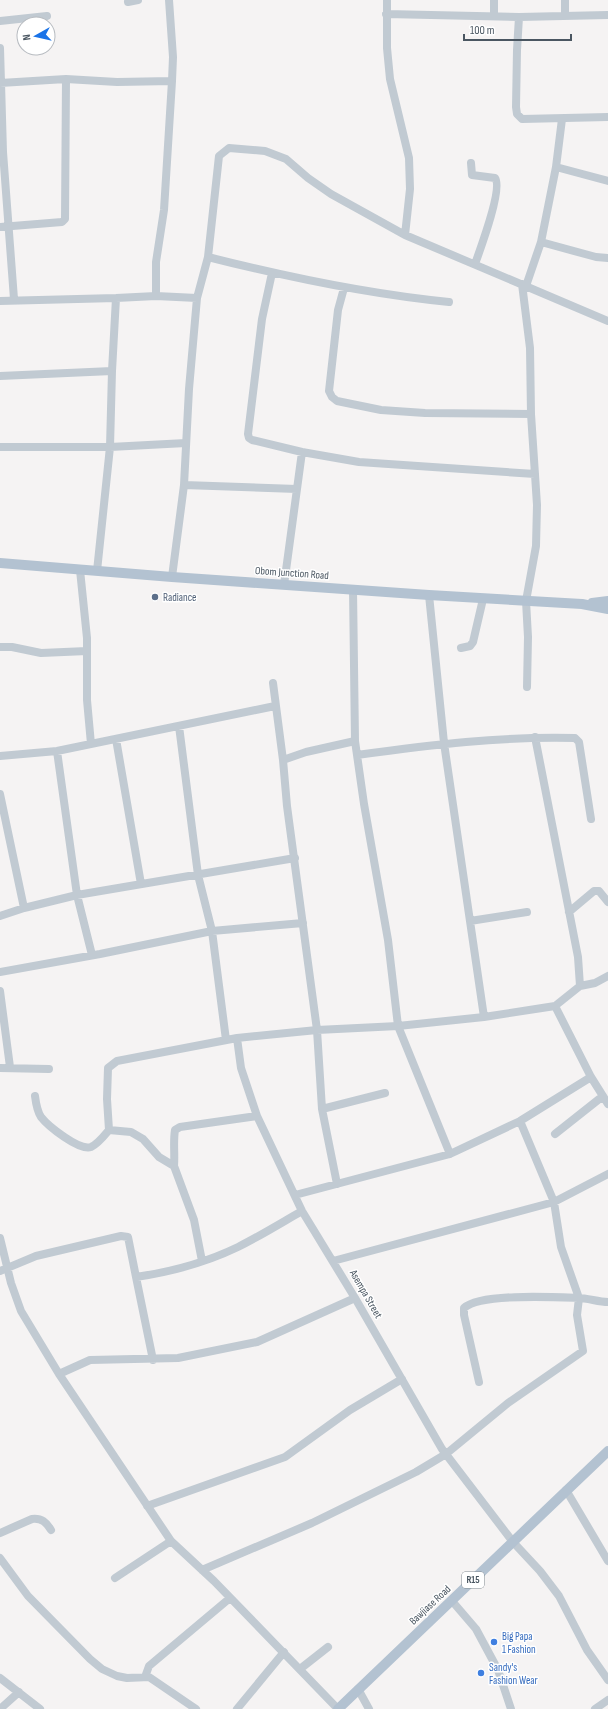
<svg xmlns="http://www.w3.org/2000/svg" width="608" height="1709" font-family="'Sofia Sans Condensed',sans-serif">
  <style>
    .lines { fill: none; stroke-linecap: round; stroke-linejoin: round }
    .minor { stroke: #c1cad2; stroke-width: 8 }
    .major { stroke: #b3c2d1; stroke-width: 10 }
    .service-dot { fill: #5c6f8a; stroke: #fff; stroke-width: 1.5 }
    .shop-dot { fill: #3f7fe0; stroke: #fff; stroke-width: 1.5 }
    .labels { text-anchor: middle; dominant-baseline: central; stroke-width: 3; stroke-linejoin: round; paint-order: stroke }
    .shield { fill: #fff; stroke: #808990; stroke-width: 1 }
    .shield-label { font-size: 10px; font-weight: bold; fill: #4a5661 }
    .street-label { font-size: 11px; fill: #4a5661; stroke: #fff }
    .service-label { font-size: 11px; fill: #4e5e75; stroke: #fff; text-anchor: start }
    .shop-label { font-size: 11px; fill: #366cbe; stroke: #fff; text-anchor: start }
  </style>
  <rect width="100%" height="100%" fill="#f5f3f3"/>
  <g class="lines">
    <path class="minor" d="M387,0V48L390,79L409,158L410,189L405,235
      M128,2L138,0
      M386,14L519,17L608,15
      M494,15V0
      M565,15V0
      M519,17L517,50L516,107L517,114L522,119L608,117
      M0,21L47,16
      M0,48L3,152L14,299
      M0,83L66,79L117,82L172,81
      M471,163L472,175L495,178C503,188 480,250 475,264
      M556,167L608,181
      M0,227L62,222L65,219L66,79
      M541,242L596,257L608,258
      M208,257C287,277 367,294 449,302
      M272,273L262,319L248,434L249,438L252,440L302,452L359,462L535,474
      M522,284L530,348L531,414L537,505L536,546L526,601L528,637L527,687
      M526,286L541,242L556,167L562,119
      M344,288L338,310L329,391L332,397L337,401L381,410L425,413L531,414
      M156,296V262L164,210L172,81L173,57L169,0
      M0,301L116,298L156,296L197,298
      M0,376L112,371
      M0,447H110L186,443
      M184,485L297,489
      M80,570L87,638V700L91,744
      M97,571L110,447L112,371L116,298
      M172,577L184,485L189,389L197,298L208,257L219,156L229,148L265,151L286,159L308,178L331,194L405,235L608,321
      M284,585L302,452
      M353,589L355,741L364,804L388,940L398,1026L450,1154
      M429,595L444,743L484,1017
      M0,647H12L41,653L87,651
      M461,648L470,646L473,642L483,599
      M273,683L283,760
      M179,726L198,875L212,931L226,1040
      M116,739L141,884
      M57,751L77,895L92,955
      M357,755C430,745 502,736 575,738L579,742L591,819
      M0,756L57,751L275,706
      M0,794L24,908
      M569,912L594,891H599L608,902
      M0,916L24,908L77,895L295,858
      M470,921L527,912
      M0,972L100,954L212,931L303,923
      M580,986L595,983L608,976
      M0,991L10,1067
      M555,1006L591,1077L608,1104
      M237,1038L241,1068L257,1116L302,1211L313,1229L355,1298L442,1449L513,1542L540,1571L559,1596L587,1650L608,1680
      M0,1068L49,1069
      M35,1096C36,1104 37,1111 41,1117C48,1126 79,1151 91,1147C98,1144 104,1136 109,1130L107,1099L108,1068L117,1061L237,1038L317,1030L398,1026L484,1017L555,1006L580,986L578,957L535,737
      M322,1109L385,1093
      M109,1130L131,1132L143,1139L159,1157L174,1166L194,1220L202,1261
      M555,1134L603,1096
      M174,1166C175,1154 173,1142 175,1130L180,1127L257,1116
      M337,1184L322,1109L317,1030L287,806L283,760L306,752L355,741
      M295,1195L450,1154L520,1121L591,1077
      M0,1238L11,1283L21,1311L59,1374L171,1541L214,1581L338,1709
      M333,1261L554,1202L608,1174
      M0,1271L36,1256L121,1236L128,1237L136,1277C170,1272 207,1262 238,1247C260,1236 281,1223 302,1211
      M136,1277L153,1360
      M59,1374L90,1360L178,1358L257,1342L355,1298
      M479,1382L464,1315V1308C480,1293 554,1297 578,1298C588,1298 598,1302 608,1302
      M566,1490L608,1561
      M147,1506L285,1457L350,1410L402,1379
      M0,1533L32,1519C42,1518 46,1522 51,1530
      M0,1558L28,1596L90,1659L102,1669L117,1676L127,1678L149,1677L196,1709
      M202,1570L312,1523L416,1472L446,1454L508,1403L583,1351L577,1315L579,1298L561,1247L554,1202L520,1121
      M115,1578L171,1541
      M452,1601L476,1629L498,1670L511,1709
      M300,1669L328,1647
      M145,1677L149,1666L230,1598
      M0,1678L40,1709
      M358,1689L369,1709
      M0,1709L19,1692
      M237,1709L284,1652
      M595,1709L608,1700"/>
    <path class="major" d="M0,563L172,577L429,595L582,604L608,609
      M592,603L608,601
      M338,1709L608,1451"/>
  </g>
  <circle class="service-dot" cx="155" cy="597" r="4"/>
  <g class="shop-dot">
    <circle cx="494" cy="1642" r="4"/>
    <circle cx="481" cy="1673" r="4"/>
  </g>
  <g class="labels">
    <rect class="shield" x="462" y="1572" width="22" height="16" rx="3"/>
    <g class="shield-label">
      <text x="473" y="1580">R15</text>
    </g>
    <g class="street-label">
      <text transform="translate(292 573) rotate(4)">Obom Junction Road</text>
      <text transform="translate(366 1294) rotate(60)">Asempa Street</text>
      <text transform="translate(430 1605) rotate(-43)">Bawjiase Road</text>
    </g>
    <g class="service-label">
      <text x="163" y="597">Radiance</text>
    </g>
    <g class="shop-label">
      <text x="502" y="1636">Big Papa<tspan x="502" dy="13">1 Fashion</tspan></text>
      <text x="489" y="1667">Sandy's<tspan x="489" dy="13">Fashion Wear</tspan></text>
    </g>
  </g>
  <g transform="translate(36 36) rotate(262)"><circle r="19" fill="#ffffff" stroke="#b7bbc0"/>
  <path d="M0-3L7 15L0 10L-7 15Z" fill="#1a73e8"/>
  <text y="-6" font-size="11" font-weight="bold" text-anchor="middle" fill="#4a5661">N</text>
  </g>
  <path d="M464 34v6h107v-6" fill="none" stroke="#4a5661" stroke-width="2"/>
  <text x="470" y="34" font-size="12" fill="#4a5661" stroke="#ffffff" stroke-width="3" paint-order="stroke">100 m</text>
</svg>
